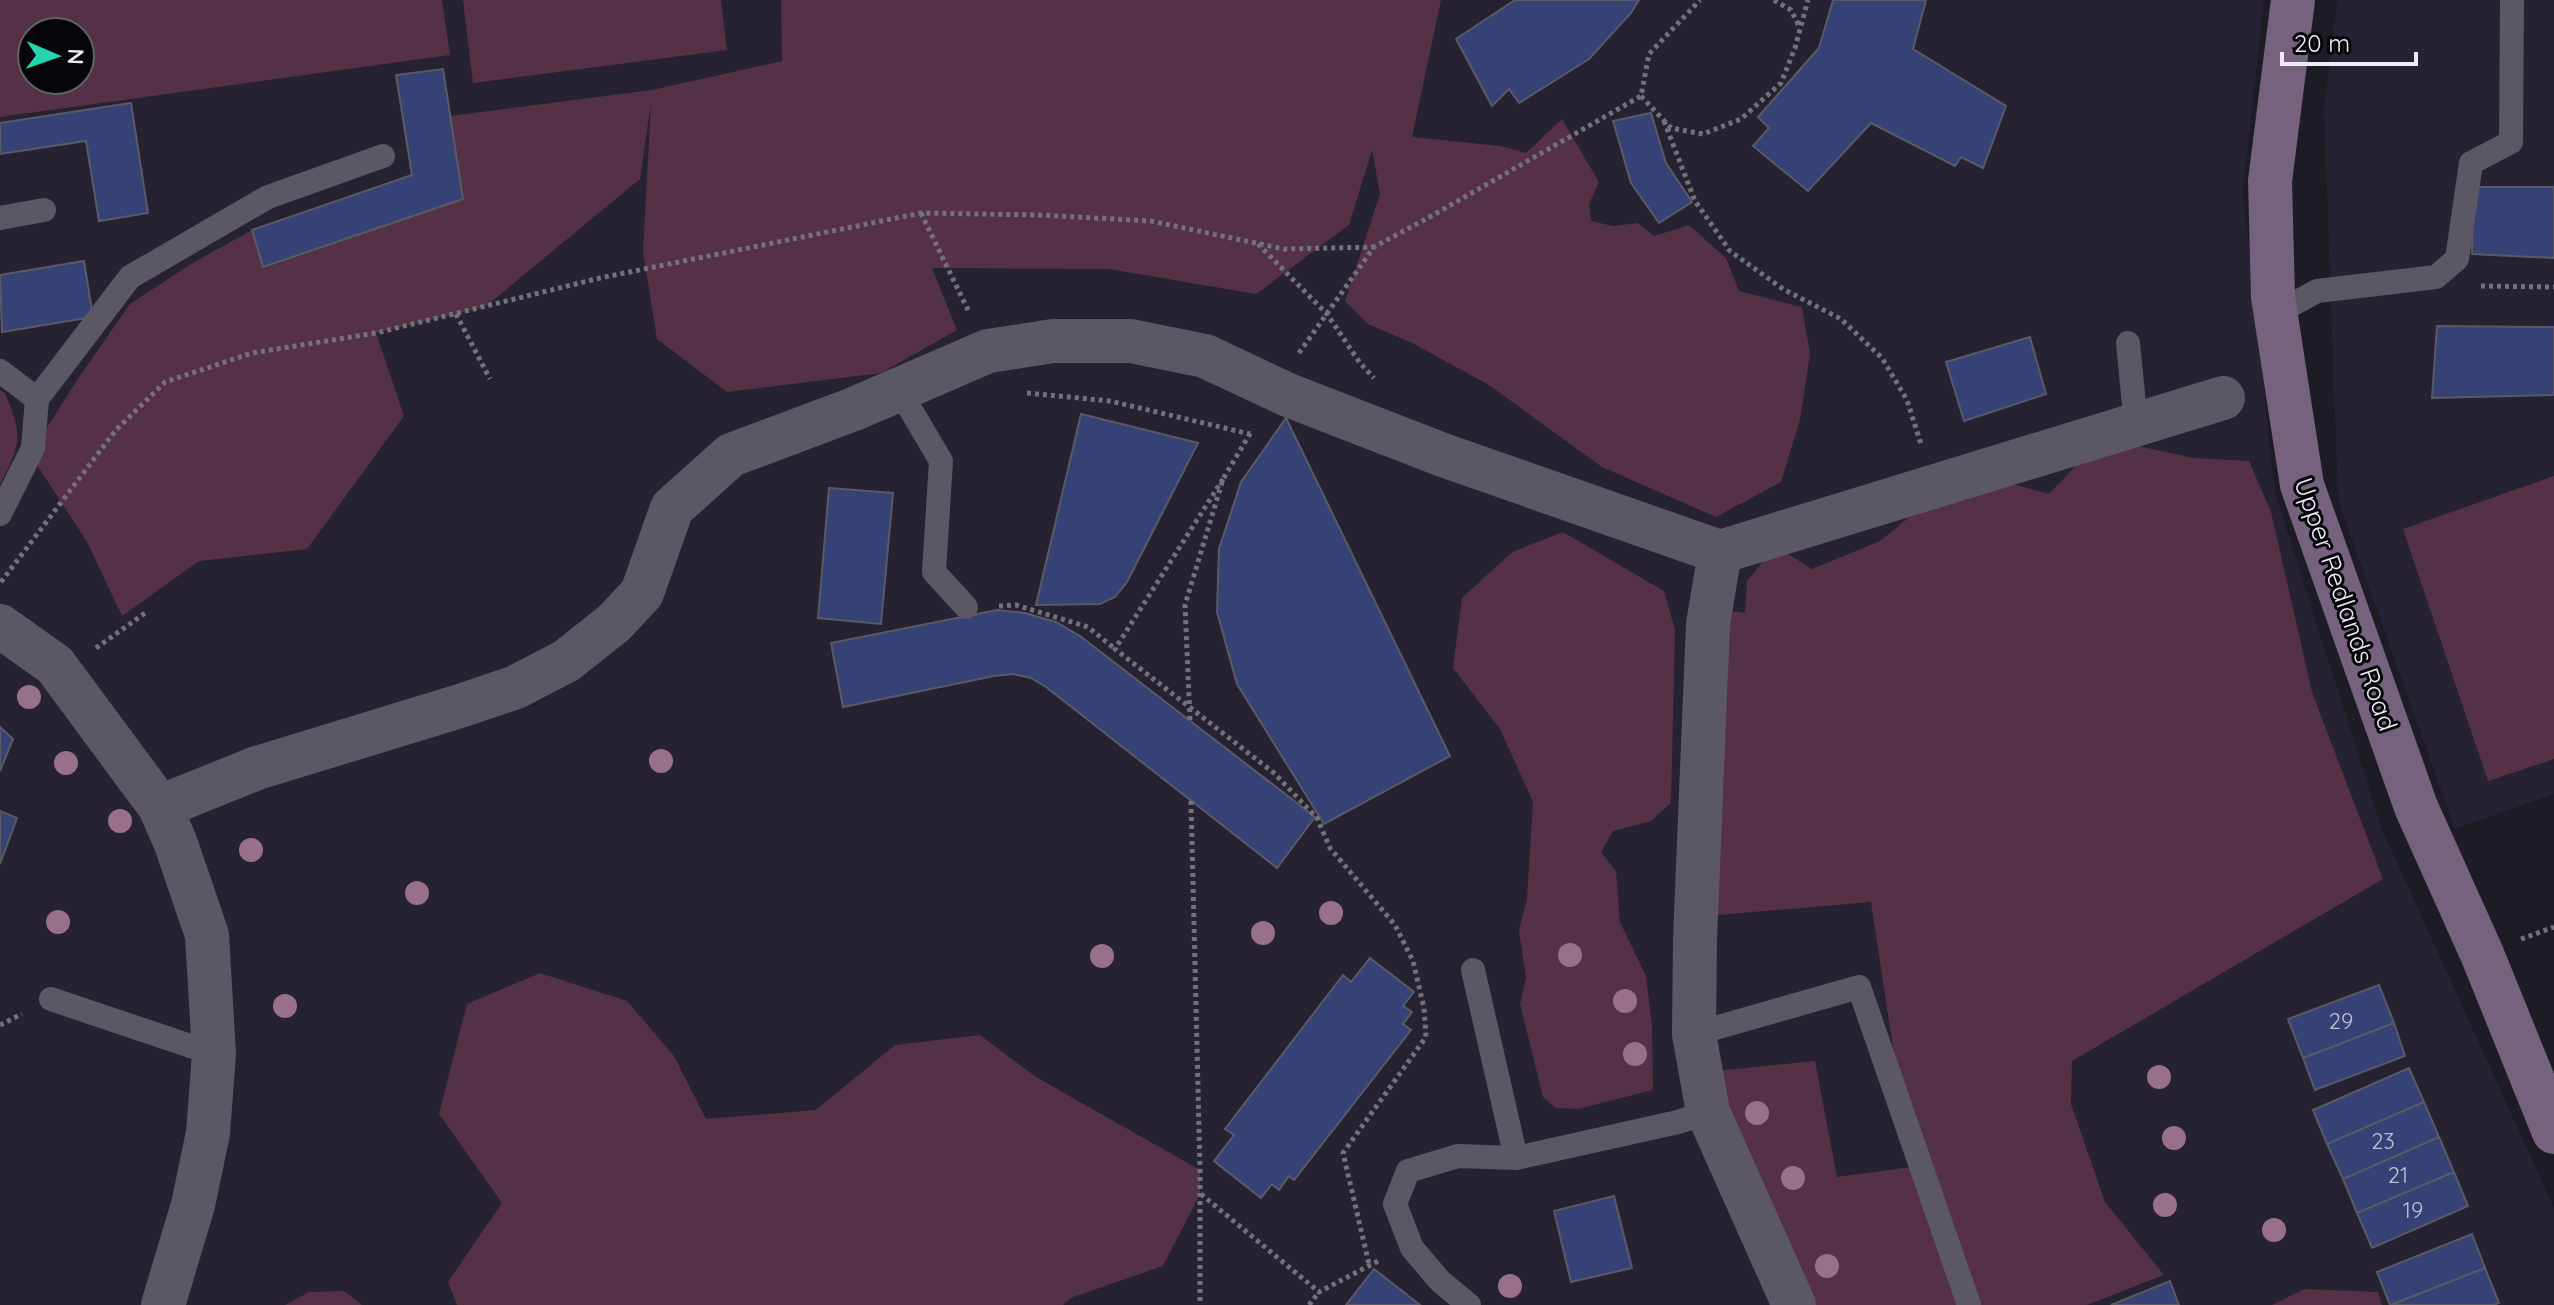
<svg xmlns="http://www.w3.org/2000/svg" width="2554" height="1305" font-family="Quicksand,sans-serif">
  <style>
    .built { fill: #262231; fill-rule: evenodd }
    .green { fill: #543144; fill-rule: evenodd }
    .building { fill: #364175; stroke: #585b66; stroke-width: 2 }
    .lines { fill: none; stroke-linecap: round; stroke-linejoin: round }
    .path { stroke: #737179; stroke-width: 5; stroke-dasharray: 4 4; stroke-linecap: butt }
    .lane { stroke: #5b5863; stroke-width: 24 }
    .street { stroke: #5b5863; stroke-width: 44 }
    .secondary { stroke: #76617e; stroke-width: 44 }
    .tree { fill: #987088 }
    .labels { text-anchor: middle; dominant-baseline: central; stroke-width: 6; stroke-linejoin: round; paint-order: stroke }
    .number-label { font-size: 22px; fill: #bfc1d3 }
    .street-label { font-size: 26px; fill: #edecf2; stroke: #07060a }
  </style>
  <rect width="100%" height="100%" fill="#1d1b24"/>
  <path class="built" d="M0,0H2264L2243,192L2275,493L2382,829L2554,1208V1305H0ZM32,32H80V80H32Z
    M2337,0H2554V794L2455,829L2338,500L2324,111Z"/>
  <path class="green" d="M0,0H442L450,55L0,117ZM32,32H80V80H32Z
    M463,0H721L727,50L473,83Z
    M781,0H1441L1412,137L1500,146L1526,153L1562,119L1599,182L1589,204L1591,221L1613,226L1638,223L1654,236L1689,225L1726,258L1739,291L1802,307L1810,354L1800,420L1781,482L1716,517L1602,467L1489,385L1414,344L1368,324L1345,301L1380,194L1372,150L1349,225L1256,294L1109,269L932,268L957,330L881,373L727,392L657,339L643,251L651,103L640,179L485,307L376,333L404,416L307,549L199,561L122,616L87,542L30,454L79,377L130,304L191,264L252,230L263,266L463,199L450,116L652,90L782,61Z
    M0,390L5,393C23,436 21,443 0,485Z
    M2102,438L2193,458L2249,461L2271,512L2312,692L2383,879L2072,1061L2071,1104L2105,1202L2164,1275L2087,1305H1798L1714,1071L1815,1061L1837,1177L1911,1167L1871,902L1706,916L1717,609L1745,613L1747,581L1775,546L1812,569L1880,541L1919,509L1965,486L2016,485L2049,494Z
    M2554,476V759L2488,781L2403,529Z
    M1563,532L1664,591L1675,630L1671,803L1651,821L1613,831L1601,852L1616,871L1620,922L1646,976L1652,1025L1653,1090L1578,1109L1556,1108L1543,1097L1520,1004L1526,978L1519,930L1527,899L1533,802L1500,729L1453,668L1462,598L1512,552Z
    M540,973L627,1001L674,1056L706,1119L816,1110L895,1045L980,1035L1036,1077L1200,1170V1194L1163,1266L1073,1297L1063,1305H457L448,1282L502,1203L439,1114L467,1004Z
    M2304,1289L2378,1292L2382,1305H2272Z
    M344,1291L362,1305H285L309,1292Z"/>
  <path class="building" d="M1515,0H1639L1631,13L1589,59L1519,103L1509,89L1492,106L1456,39Z
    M1833,0H1926L1913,49L2006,106L1983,168L1961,157L1955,166L1871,123L1808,191L1753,146L1769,128L1758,117L1819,48Z
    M443,69L463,199L263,267L252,230L412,175L396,75Z
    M131,103L148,213L99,221L86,141L0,154V123Z
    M1651,113L1666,163L1692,202L1659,223L1631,183L1613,121Z
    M2473,187H2554V258L2472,254Z
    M84,261L93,317L2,332L0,275Z
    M2437,326L2554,327V395L2432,398Z
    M2030,337L2046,394L1964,421L1946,362Z
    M1081,414L1198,443L1127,582L1115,597L1100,604L1036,605Z
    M1286,418L1450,756L1324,824L1237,684L1217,612L1219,549L1241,482Z
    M829,488L893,493L881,624L818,618Z
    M997,610L1025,613L1056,622L1080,636L1315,817L1277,868L1046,687L1031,678L1013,674L994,676L843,707L831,643Z
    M0,727L13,739L0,771Z
    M0,811L17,818L0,864Z
    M1370,958L1414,992L1403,1006L1412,1012L1403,1024L1411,1030L1294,1180L1289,1176L1279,1190L1272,1184L1261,1198L1214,1161L1234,1135L1225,1129L1343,975L1351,982Z
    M2379,985L2394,1023L2303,1058L2288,1019Z
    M2394,1023L2405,1056L2315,1090L2303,1058Z
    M2409,1068L2424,1102L2327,1144L2313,1110Z
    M2424,1102L2439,1137L2343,1179L2327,1144Z
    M2439,1137L2454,1172L2357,1213L2343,1179Z
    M2454,1172L2468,1206L2372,1248L2357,1213Z
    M1614,1196L1632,1268L1571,1282L1554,1211Z
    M2472,1234L2485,1268L2390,1305L2377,1272Z
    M2485,1268L2499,1303L2493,1305H2391Z
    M1374,1269L1420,1305H1346Z
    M2170,1281L2179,1305H2111Z"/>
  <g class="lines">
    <path class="path" d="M1774,0L1791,10L1800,28
      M1641,96L1671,128L1703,134L1741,119L1781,83L1795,48L1808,0
      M1664,121L1695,201L1730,251L1783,289L1841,319L1882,358L1907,400L1921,444
      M921,213L969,312
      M1258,244L1327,314L1360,363L1374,378
      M2481,286L2554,287
      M456,314L490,379
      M1299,353L1374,247L1435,214L1641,96L1649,54L1700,0
      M1027,393L1110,401L1250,434
      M1223,479L1115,649L1274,773L1317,818L1330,848L1395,925L1413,961L1424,1008L1426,1037L1343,1153L1369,1264
      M1,582L115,431L165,382L252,353L376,333L600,278L921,213L1040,215L1151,221L1284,249L1374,247
      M999,606L1016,605L1088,627L1115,649
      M96,648L148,611
      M1190,720L1185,605L1223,479L1251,432
      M1191,801L1200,1170V1305
      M2521,939L2554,927
      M0,1025L22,1014
      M1201,1194L1319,1292L1380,1260
      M1309,1305L1319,1292"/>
    <path class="lane" d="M0,218L44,210
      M2275,314L2317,291L2436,277L2457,259L2471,163L2511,142L2512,0
      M2128,343L2136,425
      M0,371L37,399L33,448L0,514
      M899,390L941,461L934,572L966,607
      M37,399L130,277L268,197L383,156
      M1473,970L1516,1158
      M51,999L214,1054
      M1694,1034L1859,987L1969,1305
      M1469,1305L1440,1281L1412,1248L1395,1204L1408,1171L1458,1156L1516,1158L1678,1122L1708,1112"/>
    <path class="street" d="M1720,552L1708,624L1695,939L1694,1034L1708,1112L1794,1305
      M0,626L55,665L160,807L176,844L207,935L214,1054L208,1133L193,1205L163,1305
      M160,807L257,768L460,706L516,687L566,661L614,623L642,593L672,508L731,455L854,409L988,351L1053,341H1131L1205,356L1288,395L1443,455L1720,552L2223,398"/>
    <path class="secondary" d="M2293,0L2270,181L2273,297L2302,485L2416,807L2482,954L2554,1132"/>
  </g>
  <g class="tree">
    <circle cx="29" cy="697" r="12"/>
    <circle cx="661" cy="761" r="12"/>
    <circle cx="66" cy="763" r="12"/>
    <circle cx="120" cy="821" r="12"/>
    <circle cx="251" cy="850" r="12"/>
    <circle cx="417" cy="893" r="12"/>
    <circle cx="1331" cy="913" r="12"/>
    <circle cx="58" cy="922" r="12"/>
    <circle cx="1263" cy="933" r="12"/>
    <circle cx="1570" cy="955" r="12"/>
    <circle cx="1102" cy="956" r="12"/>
    <circle cx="1625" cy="1001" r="12"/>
    <circle cx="285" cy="1006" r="12"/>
    <circle cx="1635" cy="1054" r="12"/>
    <circle cx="2159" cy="1077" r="12"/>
    <circle cx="1757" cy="1113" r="12"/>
    <circle cx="2174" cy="1138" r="12"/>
    <circle cx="1793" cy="1178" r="12"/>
    <circle cx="2165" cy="1205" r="12"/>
    <circle cx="2274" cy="1230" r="12"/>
    <circle cx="1827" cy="1266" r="12"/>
    <circle cx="1510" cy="1286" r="12"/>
  </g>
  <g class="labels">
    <g class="number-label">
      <text x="2341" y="1021">29</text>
      <text x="2383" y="1141">23</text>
      <text x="2398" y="1175">21</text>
      <text x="2413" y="1210">19</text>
    </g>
    <g class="street-label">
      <text transform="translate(2346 604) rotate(71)">Upper Redlands Road</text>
    </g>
  </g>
  <g transform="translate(56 56) rotate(92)"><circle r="38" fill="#07060a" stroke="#636267" stroke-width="2"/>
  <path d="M0-6L14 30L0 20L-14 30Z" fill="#26d5ae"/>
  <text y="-12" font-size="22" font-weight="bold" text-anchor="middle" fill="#edecf2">N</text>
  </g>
  <path d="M2282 52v12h134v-12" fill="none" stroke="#edecf2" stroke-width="4"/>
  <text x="2294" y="52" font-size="24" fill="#edecf2" stroke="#07060a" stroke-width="6" paint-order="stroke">20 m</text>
</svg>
